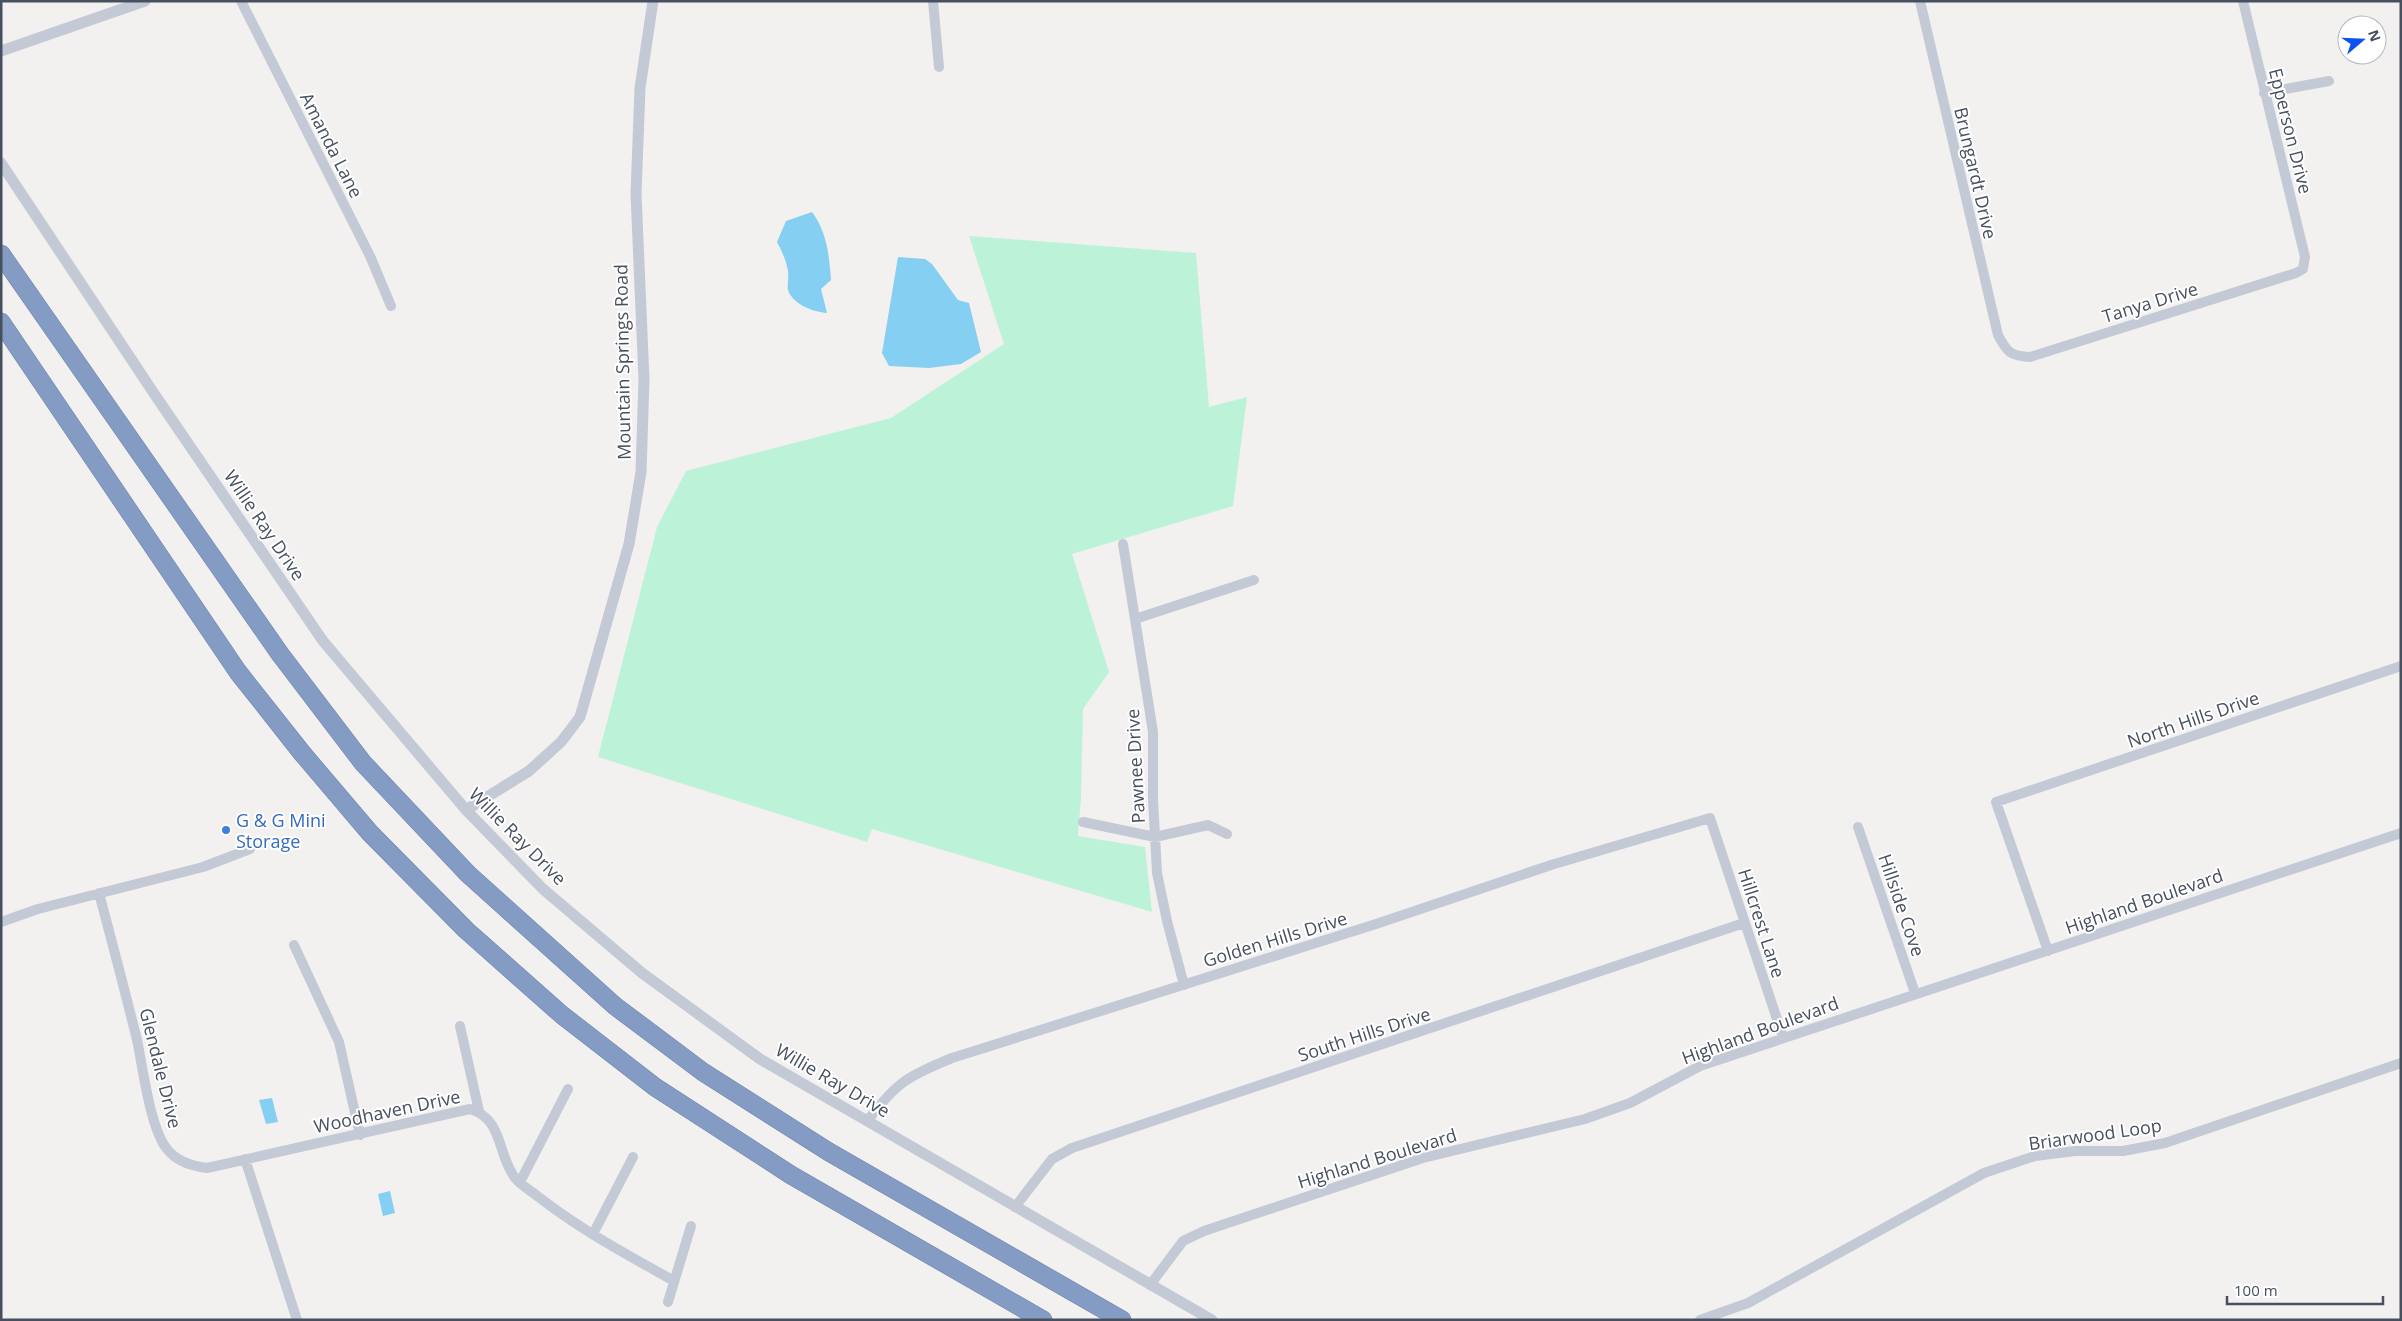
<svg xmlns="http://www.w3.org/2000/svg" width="2402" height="1321" font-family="'Open Sans',sans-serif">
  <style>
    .green { fill: #bcf3d8 }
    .water { fill: #85cff3 }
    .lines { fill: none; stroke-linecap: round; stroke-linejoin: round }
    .motorway-casing { stroke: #6f86ae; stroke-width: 19 }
    .minor { stroke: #c3cad6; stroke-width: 10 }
    .tertiary { stroke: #c3cad6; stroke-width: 11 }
    .motorway { stroke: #849bc3; stroke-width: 18 }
    .shop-dot { fill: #3f7fe0; stroke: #fff; stroke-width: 2 }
    .labels { text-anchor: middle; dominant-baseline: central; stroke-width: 4; stroke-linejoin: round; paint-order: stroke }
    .street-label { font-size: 18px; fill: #46505f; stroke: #fff }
    .shop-label { font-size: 18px; fill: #366cbe; stroke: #fff; text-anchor: start }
  </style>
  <rect width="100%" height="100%" fill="#f3f0f0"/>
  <path class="green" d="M969,236L1196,253L1209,407L1247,397L1233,506L1072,554L1109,672L1083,709L1081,798L1078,836L1145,847L1152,912L872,829L867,842L598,757L657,527L686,471L891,418L1004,344Z"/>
  <path class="water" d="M812,212C827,232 829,255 831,280L821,289L827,313C814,312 793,305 788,290C787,285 789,277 788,271C786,260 782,251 777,242L786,221Z
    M898,257L925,259L932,264L958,300L969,303L981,352L961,364L929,368L889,366L882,353Z
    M272,1098L278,1122L266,1124L259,1100Z
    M390,1191L395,1213L383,1216L378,1194Z"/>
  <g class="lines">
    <defs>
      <path id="motorway" d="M1,254L280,654L363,763L468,874L615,1006L703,1072L829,1152L1122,1320
        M1,322L238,672L302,753L370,833L466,930L562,1015L655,1087L791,1175L1043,1320"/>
    </defs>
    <use href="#motorway" class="motorway-casing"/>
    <path class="minor" d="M241,1L370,256L391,306
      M933,1L939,67
      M1920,1L1998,335C2007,352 2010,356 2030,357L2296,273L2303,269L2305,257L2243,1
      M2264,93L2329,81
      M1123,544L1153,732V799L1157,873L1167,921L1184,985
      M1135,619L1254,580
      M1083,822L1155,837L1208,825L1227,834
      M1858,827L1915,993
      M99,893C112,942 125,991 137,1040C143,1068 150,1128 167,1149C177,1162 192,1166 207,1168L470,1109C504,1119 497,1156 516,1179C522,1186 533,1192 540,1198C581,1230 628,1255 674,1281
      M1,922L38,909L203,867L250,849
      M294,945L339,1042L360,1135
      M2048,951L1996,802L2401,666
      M460,1026L479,1111
      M868,1120C897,1082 908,1076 952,1058L1376,924L1551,865L1710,818L1783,1037
      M245,1159L297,1320
      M520,1182L568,1089
      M1015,1207L1052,1159L1072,1148L1744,923
      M593,1234L633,1157
      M1150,1285L1183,1241L1204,1231L1423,1158L1585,1119L1630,1103L1700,1066L2401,833
      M668,1302L691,1226
      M1700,1320L1748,1303L1984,1173L2035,1156L2075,1151H2123L2165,1143L2401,1063"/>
    <path class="tertiary" d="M1,51L145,1
      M1,163L155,395L323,641L466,810L543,889L642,973L760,1059L1212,1320
      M466,810L529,771L561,742L580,717L629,544L641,472L644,379L636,194L640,88L653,1"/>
    <use href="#motorway" class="motorway"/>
  </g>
  <circle class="shop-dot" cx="226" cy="830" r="5"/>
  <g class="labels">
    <g class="street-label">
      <text transform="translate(2291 131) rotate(76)">Epperson Drive</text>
      <text transform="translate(332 145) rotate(63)">Amanda Lane</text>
      <text transform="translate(1976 173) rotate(77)">Brungardt Drive</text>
      <text transform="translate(2150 302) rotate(-17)">Tanya Drive</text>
      <text transform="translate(622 362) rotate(-91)">Mountain Springs Road</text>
      <text transform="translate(265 525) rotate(56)">Willie Ray Drive</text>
      <text transform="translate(2193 719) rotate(-19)">North Hills Drive</text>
      <text transform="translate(1135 766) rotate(-93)">Pawnee Drive</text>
      <text transform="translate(518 836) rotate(45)">Willie Ray Drive</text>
      <text transform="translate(2144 901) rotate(-19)">Highland Boulevard</text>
      <text transform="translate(1902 905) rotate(71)">Hillside Cove</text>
      <text transform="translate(1762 923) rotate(72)">Hillcrest Lane</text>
      <text transform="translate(1275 939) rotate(-17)">Golden Hills Drive</text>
      <text transform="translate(1760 1030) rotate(-20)">Highland Boulevard</text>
      <text transform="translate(1364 1034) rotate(-18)">South Hills Drive</text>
      <text transform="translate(161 1068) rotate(76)">Glendale Drive</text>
      <text transform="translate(833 1080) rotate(30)">Willie Ray Drive</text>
      <text transform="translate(387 1111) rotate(-12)">Woodhaven Drive</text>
      <text transform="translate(2095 1134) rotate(-8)">Briarwood Loop</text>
      <text transform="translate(1377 1158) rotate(-17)">Highland Boulevard</text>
    </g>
    <g class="shop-label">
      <text x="236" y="820">G &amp; G Mini<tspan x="236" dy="21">Storage</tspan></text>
    </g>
  </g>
  <rect width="2402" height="1321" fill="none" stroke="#46505f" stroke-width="5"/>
  <g transform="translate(2362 40) rotate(71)"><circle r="24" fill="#ffffff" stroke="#b5b9bf"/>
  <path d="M0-4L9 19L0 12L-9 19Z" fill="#0a53f2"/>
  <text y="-8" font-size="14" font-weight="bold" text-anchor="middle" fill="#46505f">N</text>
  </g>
  <path d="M2227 1296v8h156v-8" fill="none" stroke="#46505f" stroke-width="2.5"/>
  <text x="2234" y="1296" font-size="15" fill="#46505f" stroke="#ffffff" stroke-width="4" paint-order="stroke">100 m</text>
</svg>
